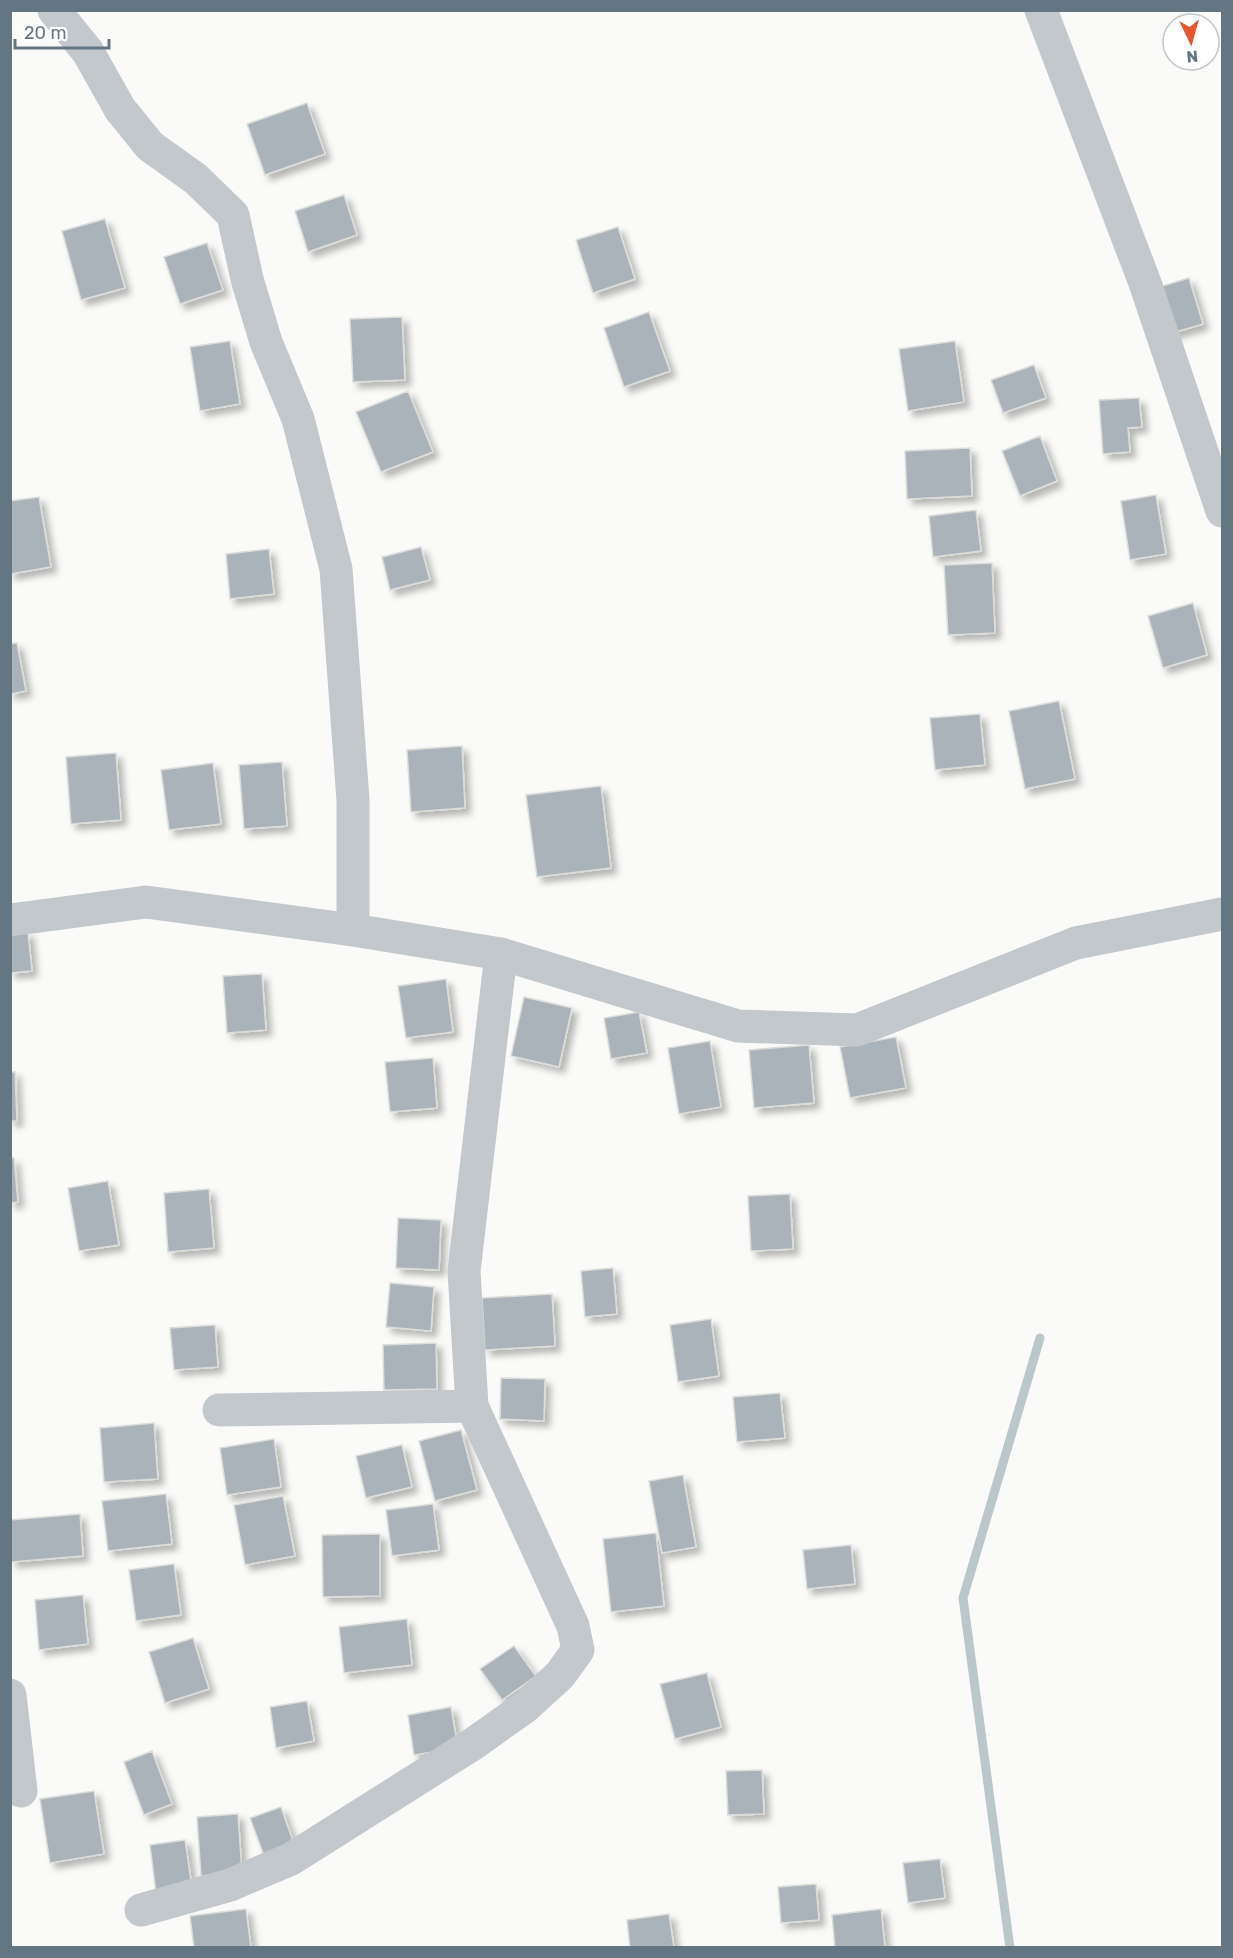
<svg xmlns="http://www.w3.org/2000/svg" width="1233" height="1958" font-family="Rubik,sans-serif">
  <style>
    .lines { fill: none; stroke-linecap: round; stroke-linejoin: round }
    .stream { stroke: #bbc7cb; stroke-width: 9 }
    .building { fill: #aab3b9; stroke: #dcdcda; stroke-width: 1.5; filter: url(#shadow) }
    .minor { stroke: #c3c8cc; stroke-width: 33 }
  </style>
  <defs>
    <filter id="shadow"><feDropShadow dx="5.5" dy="5.5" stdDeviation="3" flood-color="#0004"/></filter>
  </defs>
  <rect width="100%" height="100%" fill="#fafaf8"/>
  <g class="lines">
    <path class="stream" d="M1010,1948L963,1598L1040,1338"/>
  </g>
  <path class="building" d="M307,103L325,154L265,175L247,124Z
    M344,195L357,235L308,252L295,211Z
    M105,219L125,288L81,300L62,231Z
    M618,227L635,279L593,293L576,240Z
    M207,243L223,290L180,304L164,257Z
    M1189,278L1203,324L1169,334L1156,288Z
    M649,312L670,371L624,387L604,328Z
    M402,317L405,380L353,382L350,319Z
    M230,341L240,404L200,411L190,347Z
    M955,341L964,402L908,411L899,349Z
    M1034,365L1046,398L1003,413L991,380Z
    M408,391L433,452L381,472L356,412Z
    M1139,398L1142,427L1128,428L1130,452L1103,454L1099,400Z
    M1040,436L1057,481L1020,496L1002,451Z
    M970,448L972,496L907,499L905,451Z
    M1156,495L1166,554L1130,560L1121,501Z
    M39,497L51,567L10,574V501Z
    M976,510L981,551L933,557L929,516Z
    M421,547L430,580L390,590L382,557Z
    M269,549L274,594L230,599L226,554Z
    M992,563L995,633L948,635L944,565Z
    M1193,603L1207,655L1163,668L1148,616Z
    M17,643L26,691L10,694V644Z
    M1059,701L1075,779L1025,789L1009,711Z
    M980,714L985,765L935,770L930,718Z
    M462,746L465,808L411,812L407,750Z
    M116,753L121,820L71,824L66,757Z
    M282,762L287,826L244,829L239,765Z
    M213,763L221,824L169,830L161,770Z
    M601,786L611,868L537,877L526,795Z
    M28,932L32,971L10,973V934Z
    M262,974L266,1030L227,1033L223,976Z
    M446,979L453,1032L406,1038L398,986Z
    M524,997L572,1008L559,1067L511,1056Z
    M639,1012L647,1053L611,1059L604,1018Z
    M896,1037L906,1088L850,1098L840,1047Z
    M710,1041L721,1107L679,1114L668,1048Z
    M809,1045L814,1103L754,1108L749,1050Z
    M433,1058L437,1108L390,1112L385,1062Z
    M10,1072H15L17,1121H10Z
    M10,1158H14L18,1202L10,1203Z
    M108,1181L119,1245L79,1251L68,1188Z
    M209,1189L214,1248L168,1252L164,1193Z
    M790,1194L793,1249L751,1251L748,1196Z
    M398,1218L441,1220L439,1270L396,1268Z
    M613,1268L617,1314L585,1317L581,1271Z
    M390,1283L434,1287L431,1331L386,1327Z
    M552,1294L555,1346L485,1350L482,1298Z
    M711,1319L719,1376L678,1382L670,1325Z
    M215,1325L218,1367L174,1370L170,1328Z
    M436,1343L437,1389L384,1390L383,1345Z
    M501,1378L545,1379L544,1421L500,1419Z
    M780,1393L785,1438L737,1442L733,1397Z
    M154,1423L158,1479L104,1482L100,1428Z
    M461,1430L477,1490L435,1501L419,1441Z
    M274,1439L281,1487L227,1495L220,1448Z
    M402,1445L412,1487L366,1498L356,1456Z
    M683,1475L696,1547L662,1553L649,1481Z
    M166,1494L172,1544L108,1551L102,1501Z
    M283,1496L295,1556L245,1565L234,1505Z
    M433,1504L439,1550L392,1556L386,1510Z
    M80,1514L83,1556L11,1562L10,1520Z
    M656,1533L664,1606L611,1612L603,1539Z
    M380,1534V1596L323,1597L322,1535Z
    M851,1545L855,1584L807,1589L803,1550Z
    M174,1564L181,1615L136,1621L129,1570Z
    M83,1595L88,1644L39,1650L35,1600Z
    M407,1619L412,1665L344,1673L339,1627Z
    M193,1638L209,1689L165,1703L149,1652Z
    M514,1646L536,1676L502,1700L480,1669Z
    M707,1673L721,1727L675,1739L660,1684Z
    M307,1701L314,1741L276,1748L270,1707Z
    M451,1707L458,1748L414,1755L408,1715Z
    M152,1751L172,1804L144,1815L124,1762Z
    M762,1770L764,1814L728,1815L726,1771Z
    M94,1791L104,1854L50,1863L40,1799Z
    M281,1807L295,1847L265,1858L250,1818Z
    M238,1814L242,1873L201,1876L197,1817Z
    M185,1840L192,1887L156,1893L150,1845Z
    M940,1859L945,1898L908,1903L903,1863Z
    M816,1884L819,1920L781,1923L778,1887Z
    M246,1909L251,1948H194L190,1916Z
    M881,1909L885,1948H835L832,1915Z
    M669,1914L674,1948H630L627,1920Z"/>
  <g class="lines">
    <path class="minor" d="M54,10L88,52L120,109L150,146L196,179L233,215L247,279L266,342L298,419L336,569L353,800V930
      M1041,10L1145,283L1222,511
      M10,920L146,902L353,930L501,954L738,1026L857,1030L1076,943L1222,914
      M219,1410L472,1406
      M10,1695L21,1791
      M141,1910L230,1885L291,1859L473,1744L525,1707L560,1675L578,1650L573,1626L472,1406L464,1271L501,954"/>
  </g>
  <rect width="1233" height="1958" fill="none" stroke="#657683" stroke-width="24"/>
  <g transform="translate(1191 42) rotate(175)"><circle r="28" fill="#ffffff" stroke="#c1c8cd" stroke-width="1.5"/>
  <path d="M0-4.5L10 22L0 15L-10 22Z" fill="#e4572e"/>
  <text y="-9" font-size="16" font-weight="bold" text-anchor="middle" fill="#657683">N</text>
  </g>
  <path d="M15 39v9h94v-9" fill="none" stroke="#657683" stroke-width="3"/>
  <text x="24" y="39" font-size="18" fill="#657683" stroke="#ffffff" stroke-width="4.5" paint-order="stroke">20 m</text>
</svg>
